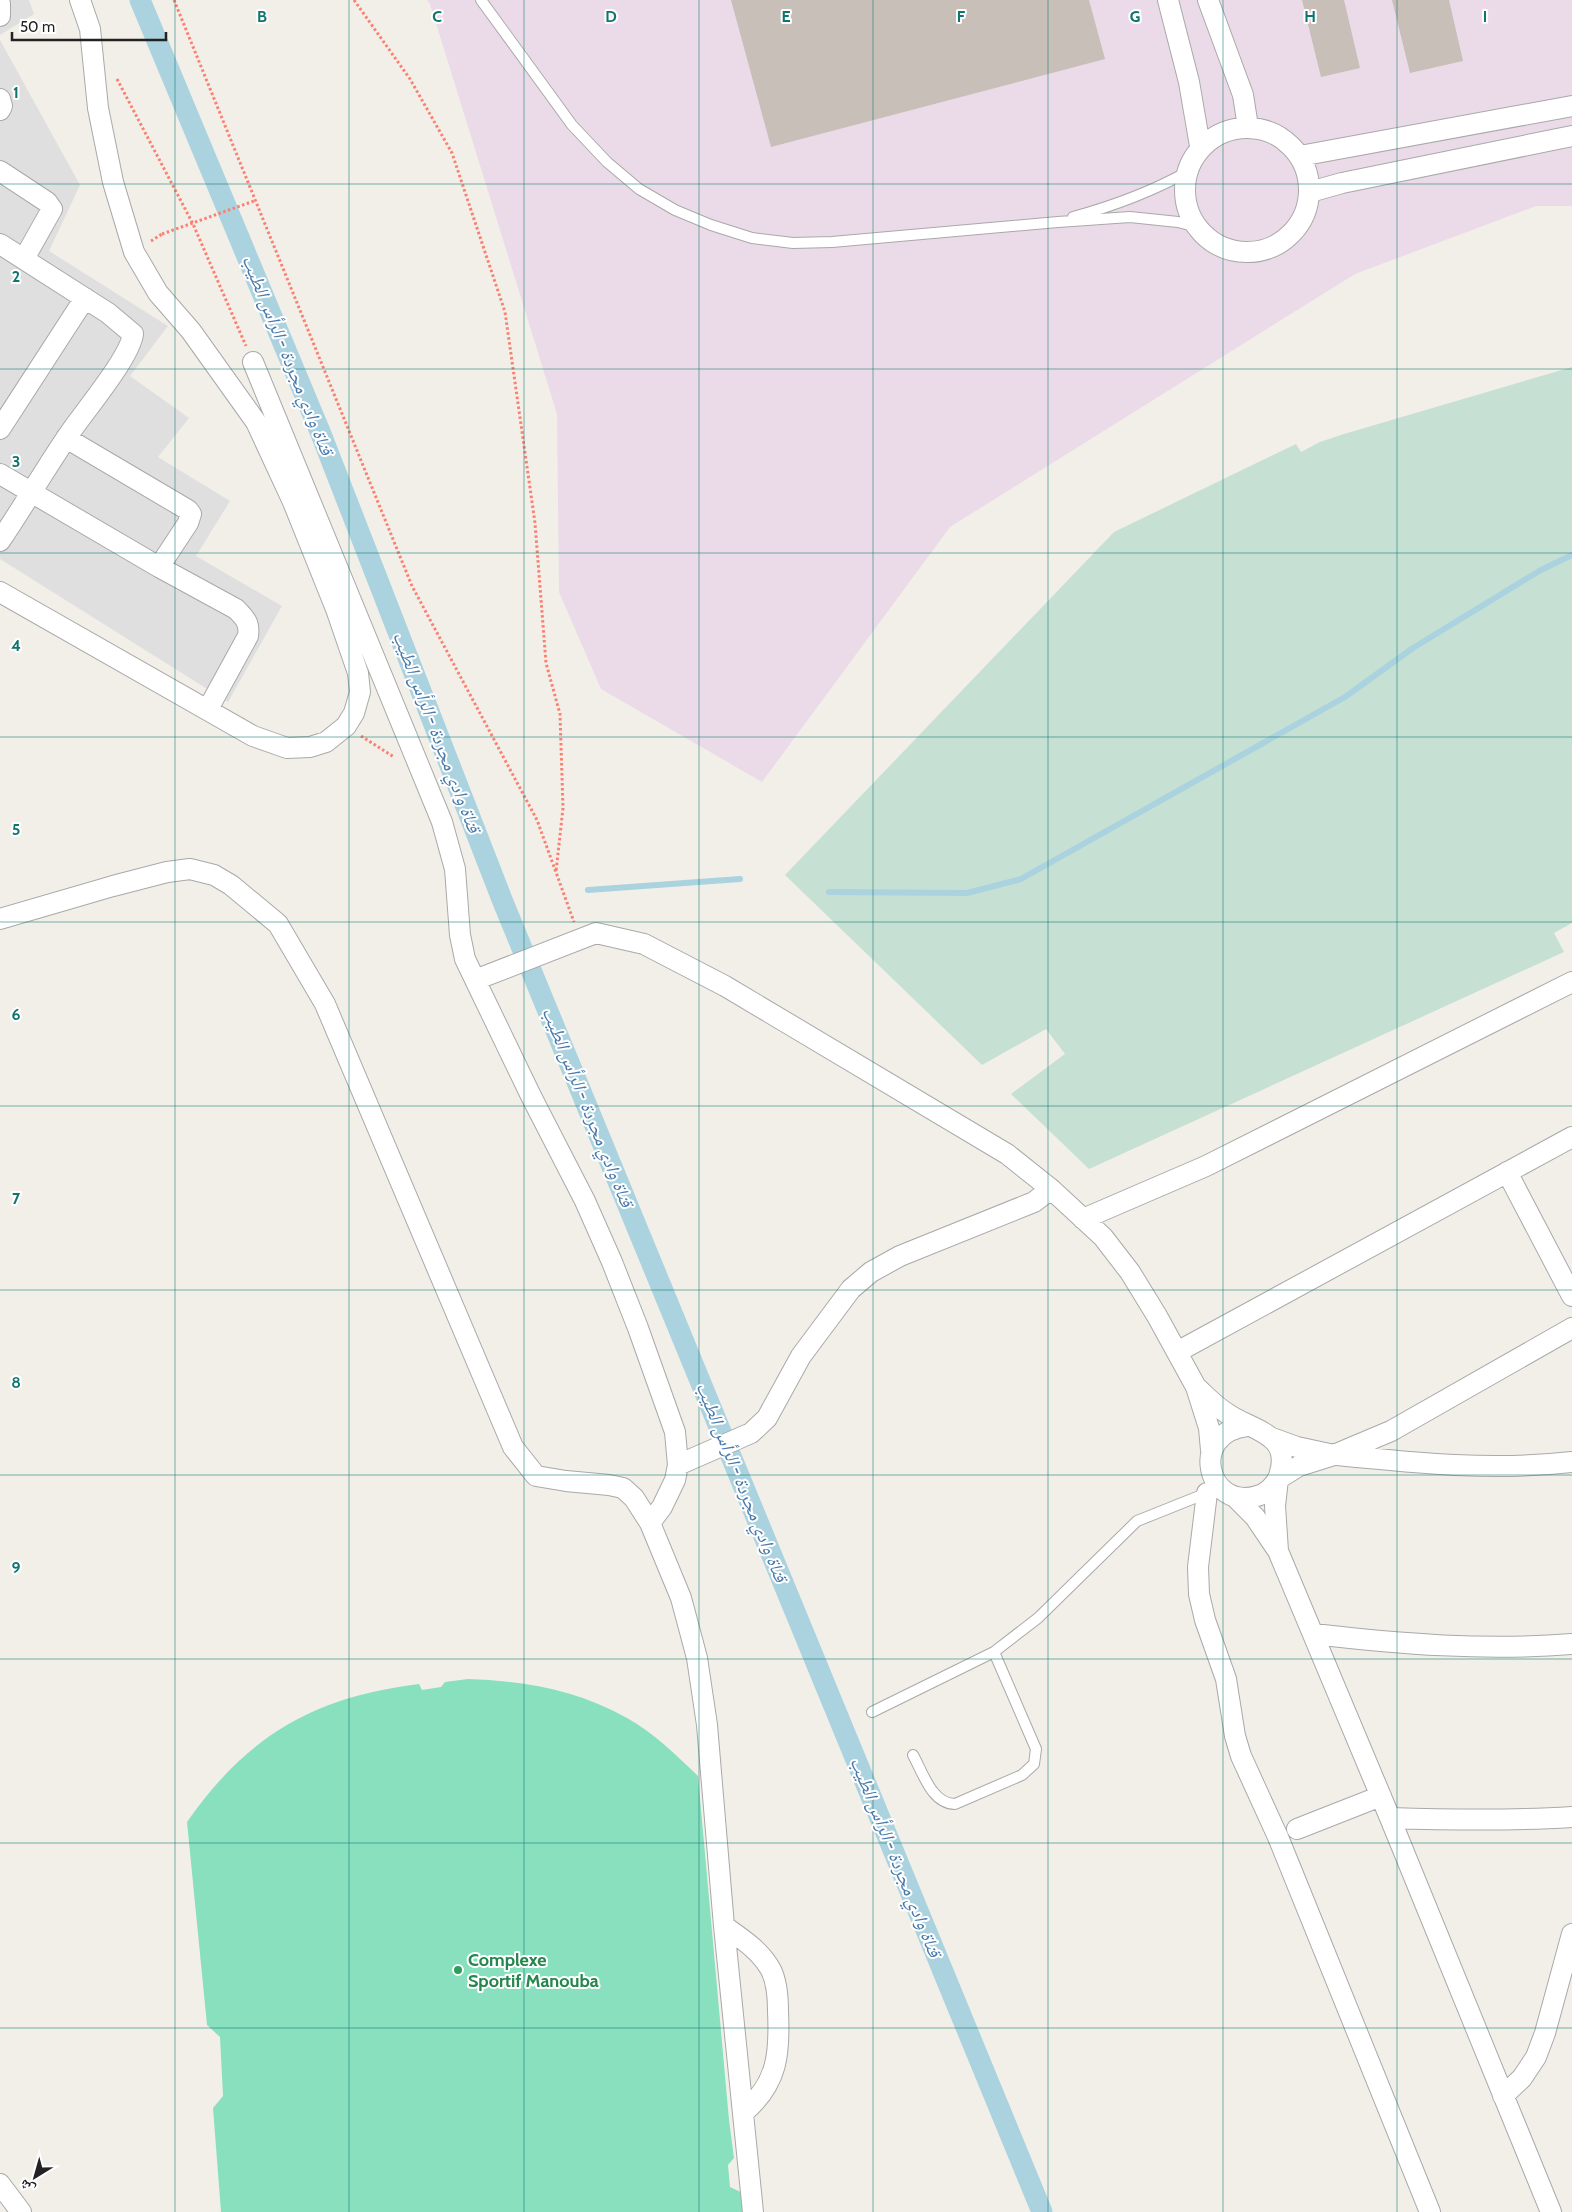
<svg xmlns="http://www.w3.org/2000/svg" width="1572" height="2212" font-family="Cabin,'Noto Naskh Arabic',sans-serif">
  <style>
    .residential { fill: #e0dfdf }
    .industrial { fill: #ebdbe8 }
    .wetland { fill: #c6e0d4 }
    .pitch { fill: #88e0be }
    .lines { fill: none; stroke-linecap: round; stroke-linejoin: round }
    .stream { stroke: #aad3df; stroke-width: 6 }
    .canal { stroke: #aad3df; stroke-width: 21 }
    .building { fill: #c7bfb8 }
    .lane-casing { stroke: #a9a9a9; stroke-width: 12 }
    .street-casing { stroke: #a9a9a9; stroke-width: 22 }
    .path { stroke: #fa8072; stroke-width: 3; stroke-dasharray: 2.5 2.5; stroke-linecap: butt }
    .lane { stroke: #fff; stroke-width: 10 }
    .street { stroke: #fff; stroke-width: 20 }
    .path-bridge { stroke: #fa8072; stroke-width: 3; stroke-dasharray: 2.5 2.5; stroke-linecap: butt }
    .grid { fill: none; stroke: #0f766e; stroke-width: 1; stroke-opacity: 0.55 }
    .leisure-dot { fill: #2e9e5b; stroke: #fff; stroke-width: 2 }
    .labels { text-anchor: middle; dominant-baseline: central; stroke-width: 4; stroke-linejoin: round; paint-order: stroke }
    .leisure-label { font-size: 18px; font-weight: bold; fill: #27864d; stroke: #fff; text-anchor: start }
    .water-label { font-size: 19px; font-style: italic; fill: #4a7aab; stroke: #fff }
    .grid-label { font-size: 16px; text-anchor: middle; font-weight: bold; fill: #0f766e; stroke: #fff; stroke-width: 4; stroke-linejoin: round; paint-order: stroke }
  </style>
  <rect width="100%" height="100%" fill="#f2efe9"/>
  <path class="residential" d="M0,0H29L34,14L0,35Z
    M0,40L80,185L49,251L168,326L130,376L189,418L158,457L230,501L196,556L282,606L228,702L0,559Z"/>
  <path class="industrial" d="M427,0H1572V206H1536L1355,274L950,527L762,782L601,689L559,592L557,414L430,4Z"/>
  <path class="wetland" d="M1572,367V923L1554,933L1564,952L1089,1169L1011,1094L1065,1054L1046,1029L982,1065L785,875L1114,532L1296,444L1301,452L1320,442L1344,434Z"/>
  <path class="pitch" d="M468,1679C524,1681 577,1690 627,1718C653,1732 677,1756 698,1776L729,2120L734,2158L728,2165L730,2187L747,2195L749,2212H221L213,2108L223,2096L220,2037L207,2025L187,1822C248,1735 314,1697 419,1684L422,1690L441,1687L445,1682Z"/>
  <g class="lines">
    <path class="stream" d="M588,890L740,879
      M829,892L967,893L1021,879L1345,697L1413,648L1539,571L1572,555"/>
    <path class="canal" d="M140,0L321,434L503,902L1042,2212"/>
  </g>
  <path class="building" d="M731,0H1089L1105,59L771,147Z
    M1302,0H1344L1360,68L1321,77Z
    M1392,0H1449L1463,61L1410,73Z"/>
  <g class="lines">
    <defs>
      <path id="lane" d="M481,0L572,125L607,162L639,189L675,210L711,225L752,238L793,243L832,242L1058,222L1130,217L1178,222L1197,227
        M1073,217C1113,206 1151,192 1187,172
        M872,1712L994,1652L1038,1618L1137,1521L1207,1493
        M913,1755C923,1773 932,1804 955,1804L1022,1775L1034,1764L1036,1749L994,1652"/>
      <path id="street" d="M1168,0L1189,82L1200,146
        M1208,0L1243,95L1248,127
        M0,4V16
        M0,99L2,106L0,110
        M1185 190a62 62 0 1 1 124 0a62 62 0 1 1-124 0Z
        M1300,156L1572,106
        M0,171L47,202L52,209L24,259
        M1310,192L1342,183L1572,136
        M0,244L108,313L133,334C130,358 82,414 67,437C44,471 23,507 0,541
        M253,362L442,822L455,869L460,935L465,959L531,1096L585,1201L612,1262L638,1328L675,1432L678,1465L675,1480L662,1507L650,1523
        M0,429L85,298
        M66,438L188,510L191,514L188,523L159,567
        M0,474L159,567L236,609C245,618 250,623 248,636L208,709
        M0,592L253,736L287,748L310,747L326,742L346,726L354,713L360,692L358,673L336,609L293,502L256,422L191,331L158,293L134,252L113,182L98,108L90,29L80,0
        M0,919L113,886L167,872L190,869L214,875L231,885L278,924L325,1004L513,1447L536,1476L566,1481L609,1485L623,1488L634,1498L650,1523L681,1598L697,1658L707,1725L724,1926L753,2212
        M475,980L596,933L644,944L725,986L1007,1154L1051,1189L1103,1237L1130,1272L1157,1316L1196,1387
        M1507,1172L1572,1296
        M1083,1219L1206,1166L1572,982
        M1177,1352L1572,1137
        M1211,1450L1209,1428L1196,1387C1206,1396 1216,1407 1228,1414C1253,1431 1293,1434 1279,1476C1276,1485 1266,1494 1257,1496C1207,1511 1188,1433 1247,1426
        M1334,1455L1391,1431L1572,1328
        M1336,1455C1415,1463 1493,1471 1572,1462
        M678,1465L751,1433L767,1418L801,1356L851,1289L871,1272L900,1256L1034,1202L1051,1189
        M1207,1493L1198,1567L1199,1594L1205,1620L1226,1679L1235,1736L1241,1756L1278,1837L1430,2212
        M1235,1497L1255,1517L1278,1551L1275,1506L1278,1479L1299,1466L1334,1455L1297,1447L1272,1438
        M1278,1551L1390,1818L1551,2212
        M1314,1634C1400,1644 1485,1651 1572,1644
        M1390,1818C1451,1820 1511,1821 1572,1817
        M1297,1829L1381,1796
        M724,1926C742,1939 760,1950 771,1970C777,1982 778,1998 778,2011C780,2053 778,2083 744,2112
        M1503,2096L1522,2078L1536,2057L1545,2033L1572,1934
        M0,2184L21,2212"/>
    </defs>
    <use href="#lane" class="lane-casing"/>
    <use href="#street" class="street-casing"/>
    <path class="path" d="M174,0L412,586L537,820L574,922
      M354,0L410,79L452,153L505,312L535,523L546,663L560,714L563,808L556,872
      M117,79L193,224L246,346
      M151,241L162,234
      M361,736L394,757"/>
    <use href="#lane" class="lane"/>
    <use href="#street" class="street"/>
    <path class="path-bridge" d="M162,234L254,201"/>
  </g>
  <path class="grid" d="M175,0V2212M349,0V2212M524,0V2212M699,0V2212M873,0V2212M1048,0V2212M1223,0V2212M1397,0V2212M0,184H1572M0,369H1572M0,553H1572M0,737H1572M0,922H1572M0,1106H1572M0,1290H1572M0,1475H1572M0,1659H1572M0,1843H1572M0,2028H1572"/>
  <circle class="leisure-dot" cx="458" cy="1970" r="5"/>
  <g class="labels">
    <g class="leisure-label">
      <text x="468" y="1960">Complexe<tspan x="468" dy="21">Sportif Manouba</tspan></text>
    </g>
    <g class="water-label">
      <text transform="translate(288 355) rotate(68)">قناة وادي مجردة - الرأس الطيب</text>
      <text transform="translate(437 732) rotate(69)">قناة وادي مجردة - الرأس الطيب</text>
      <text transform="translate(588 1107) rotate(68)">قناة وادي مجردة - الرأس الطيب</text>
      <text transform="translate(742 1482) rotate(68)">قناة وادي مجردة - الرأس الطيب</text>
      <text transform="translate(896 1857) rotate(68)">قناة وادي مجردة - الرأس الطيب</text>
    </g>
  </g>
  <g class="grid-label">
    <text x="262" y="22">B</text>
    <text x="437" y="22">C</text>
    <text x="611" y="22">D</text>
    <text x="786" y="22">E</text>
    <text x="961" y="22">F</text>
    <text x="1135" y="22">G</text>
    <text x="1310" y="22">H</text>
    <text x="1485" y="22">I</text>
    <text x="16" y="98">1</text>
    <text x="16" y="282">2</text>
    <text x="16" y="467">3</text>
    <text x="16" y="651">4</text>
    <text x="16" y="835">5</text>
    <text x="16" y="1020">6</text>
    <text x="16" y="1204">7</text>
    <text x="16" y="1388">8</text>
    <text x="16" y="1573">9</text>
  </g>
  <g transform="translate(35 2177) rotate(217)" stroke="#ffffff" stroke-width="4" paint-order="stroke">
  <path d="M0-4L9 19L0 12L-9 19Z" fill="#222222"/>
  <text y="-8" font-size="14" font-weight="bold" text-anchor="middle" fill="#222222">ش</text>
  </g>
  <path d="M12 32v8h154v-8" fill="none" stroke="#222222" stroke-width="2.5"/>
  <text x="20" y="32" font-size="15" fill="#222222" stroke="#ffffff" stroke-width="4" paint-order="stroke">50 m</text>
</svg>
